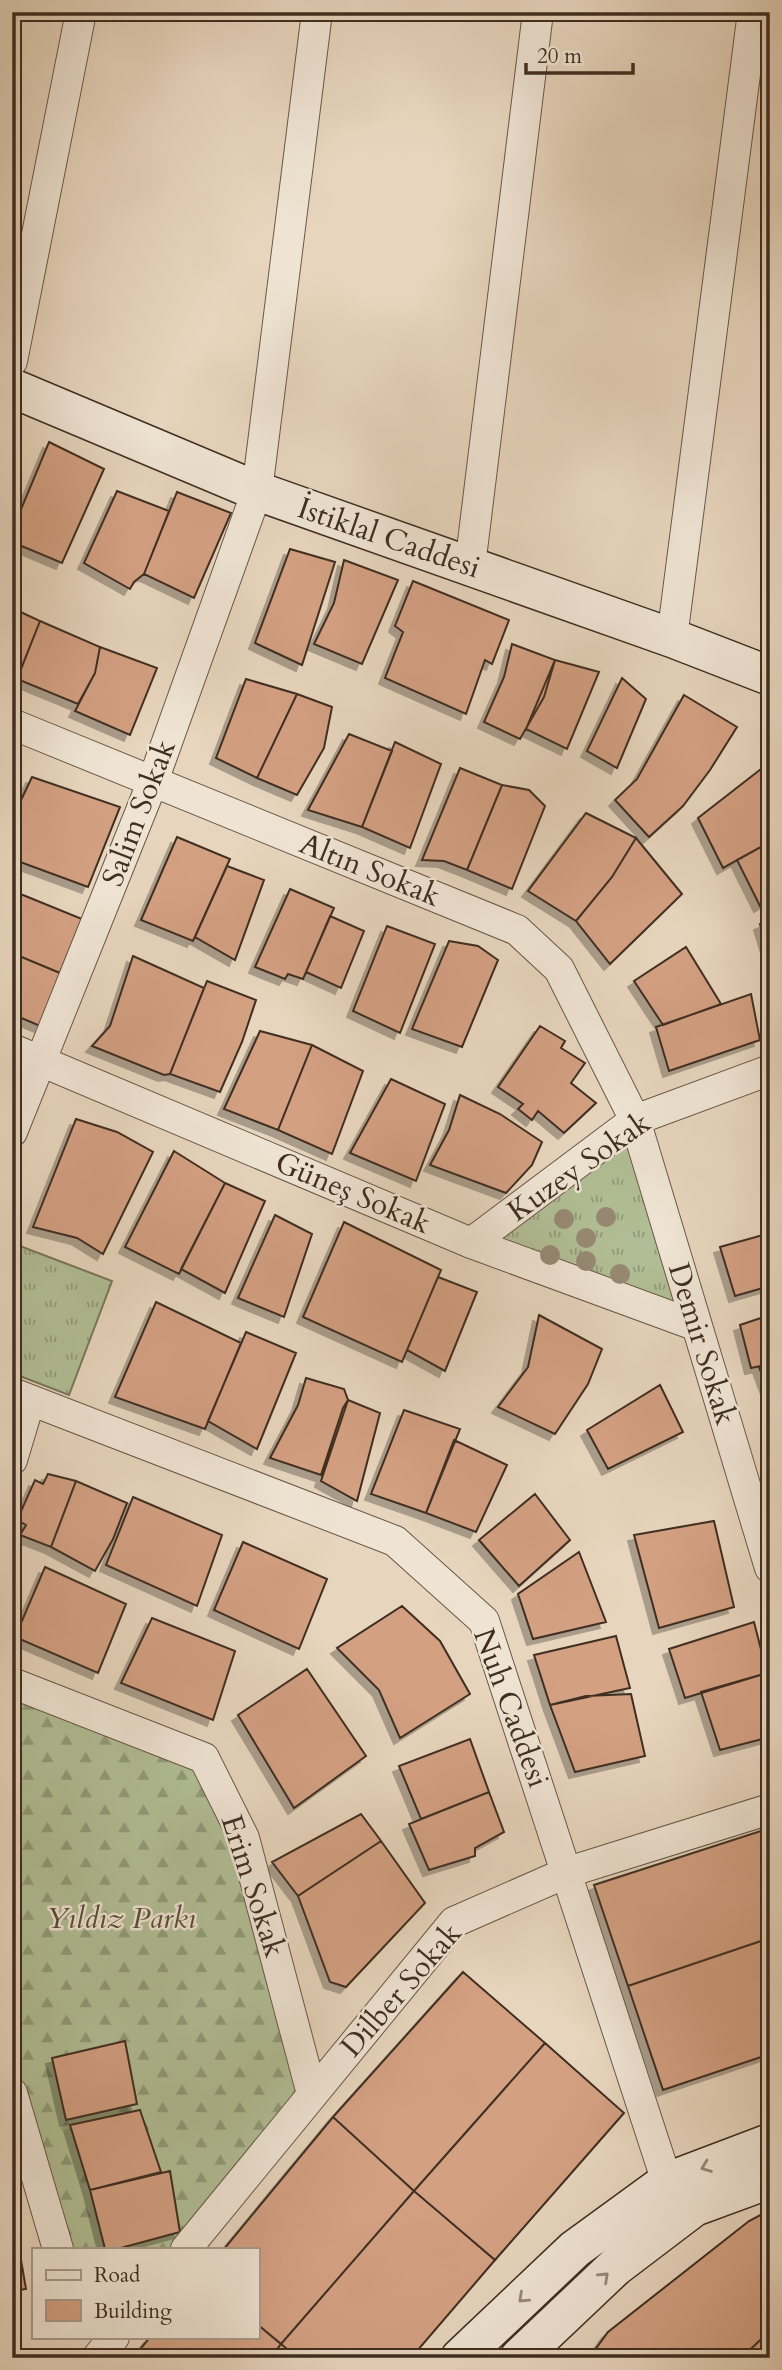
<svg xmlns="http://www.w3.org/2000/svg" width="782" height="2370" font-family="Cardo,serif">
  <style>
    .grass { fill: url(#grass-tufts); stroke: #78765b; stroke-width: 2 }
    .forest { fill: url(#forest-firs); stroke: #78765b; stroke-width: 2 }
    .building { fill: #d3a082; stroke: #3f2e21; stroke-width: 2; filter: url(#shadow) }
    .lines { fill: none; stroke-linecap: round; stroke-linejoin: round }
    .street-casing { stroke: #695848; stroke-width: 32 }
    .secondary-casing { stroke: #3f2e21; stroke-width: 41 }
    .street { stroke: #efe4d4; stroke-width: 30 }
    .secondary { stroke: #efe4d4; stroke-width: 38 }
    .tree { fill: #978974 }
    .oneway { stroke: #97897a }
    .labels { text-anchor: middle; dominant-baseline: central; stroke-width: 5; stroke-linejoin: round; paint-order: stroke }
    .street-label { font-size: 30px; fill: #3f2e21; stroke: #efe4d4 }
    .park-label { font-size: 30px; font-style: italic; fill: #564b38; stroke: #efe4d4 }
  </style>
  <defs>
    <pattern id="grass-tufts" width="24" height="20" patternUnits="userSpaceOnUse" patternTransform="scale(1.75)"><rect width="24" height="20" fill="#b1be95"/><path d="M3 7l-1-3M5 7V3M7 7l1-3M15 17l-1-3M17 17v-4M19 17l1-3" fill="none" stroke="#919b79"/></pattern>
    <pattern id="forest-firs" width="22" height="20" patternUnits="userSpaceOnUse" patternTransform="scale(1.75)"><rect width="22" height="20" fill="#b1be95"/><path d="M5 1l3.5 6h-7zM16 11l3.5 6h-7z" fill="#919b79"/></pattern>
    <filter id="shadow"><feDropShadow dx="-6" dy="6" stdDeviation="0" flood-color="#0004"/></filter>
  </defs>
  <rect width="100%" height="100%" fill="#e7d5bd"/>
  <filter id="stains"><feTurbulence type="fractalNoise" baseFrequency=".00286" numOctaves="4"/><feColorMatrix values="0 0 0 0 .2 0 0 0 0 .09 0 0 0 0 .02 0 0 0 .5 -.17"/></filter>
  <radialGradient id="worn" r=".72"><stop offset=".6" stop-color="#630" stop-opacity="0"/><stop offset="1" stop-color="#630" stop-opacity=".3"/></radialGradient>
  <path class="grass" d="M635,1120L697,1326L471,1243Z
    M12,1243L112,1281L69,1395L12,1373Z"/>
  <path class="forest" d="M12,1683L204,1758L312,2094L186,2249H58L12,2093Z"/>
  <path class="building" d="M49,442L104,469L62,563L12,542V531Z
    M117,491L169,511L144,574L134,582L130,589L84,563Z
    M177,492L231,513L194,598L144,574Z
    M290,549L335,562L302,665L255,643Z
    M344,560L398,580L362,664L314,644L334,603Z
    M413,581L509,620L492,664L485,660L466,714L385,678L403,632L395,626Z
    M12,608L40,621L12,692Z
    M40,621L100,647L95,673L78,704L17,679Z
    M512,644L555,660L544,697L520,739L484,722L504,677Z
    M100,647L157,668L130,735L75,711L95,673Z
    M555,660L599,672L567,749L526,729Z
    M622,678L646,699L617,768L587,751Z
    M246,679L297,694L257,778L216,758Z
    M297,694L332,707L324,748L297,795L257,778Z
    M684,695L737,727L710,770L683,806L649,837L615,800L637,779Z
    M349,734L392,751L362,827L308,810Z
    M395,742L441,764L410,848L362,827Z
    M770,762V842L723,868L698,818Z
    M460,768L502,785L467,870L444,861L422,860Z
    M32,777L120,807L88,887L12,859V819Z
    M502,785L529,790L545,806L512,889L467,870Z
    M586,813L636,838L612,877L576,921L528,891Z
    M177,837L230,859L193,941L141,920Z
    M636,838L682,894L610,964L576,921L612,877Z
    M770,842V900L760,906L737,860Z
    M227,866L264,880L235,960L195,937Z
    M290,889L334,908L303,979L288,974L285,979L255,967Z
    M18,893L82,919L60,973L12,953V899Z
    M330,916L364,931L341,988L306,972Z
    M770,920V957L760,924Z
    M387,926L435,944L400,1033L353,1011Z
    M449,941L478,946L498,960L462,1047L412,1029Z
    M686,947L721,1004L663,1025L634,981Z
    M12,953L60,973L40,1026L12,1014Z
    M133,956L204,988L170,1074L164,1075L92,1046L110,1026Z
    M207,981L256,1000L242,1042L220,1092L170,1074Z
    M751,994L760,1040L669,1071L656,1027Z
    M540,1026L565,1041L561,1048L585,1063L571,1083L596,1103L564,1133L538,1111L532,1120L518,1109L523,1104L498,1087Z
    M260,1031L312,1045L278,1130L224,1109Z
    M312,1045L363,1071L332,1154L278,1130Z
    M391,1079L445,1104L416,1181L350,1153Z
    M460,1095L500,1114L542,1142L532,1165L506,1193L430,1165L449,1130Z
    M76,1119L117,1132L153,1152L103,1254L77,1238L33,1227Z
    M174,1151L225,1183L179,1274L125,1247Z
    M225,1183L265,1201L225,1293L181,1269Z
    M275,1215L312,1234L284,1317L238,1298Z
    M344,1222L441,1270L402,1362L303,1317Z
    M770,1233V1286L735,1296L720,1247Z
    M438,1277L477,1292L445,1371L407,1350Z
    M156,1302L241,1343L205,1429L115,1397Z
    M539,1315L602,1349L588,1384L555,1434L498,1407L528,1367Z
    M770,1315V1364L751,1368L740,1325Z
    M246,1332L296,1353L257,1449L208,1421Z
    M770,1364V1397L759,1367Z
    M306,1378L344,1389L348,1400L343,1408L321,1475L270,1458L298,1405Z
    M660,1385L683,1432L608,1469L587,1430Z
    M348,1400L380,1413L357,1501L321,1481Z
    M404,1410L460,1429L426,1513L371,1494Z
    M454,1440L507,1465L476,1532L426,1513Z
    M48,1474L76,1481L51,1547L20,1535L26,1525L17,1520L35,1480L43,1484Z
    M76,1481L127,1503L113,1539L95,1571L51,1547Z
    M535,1494L570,1540L519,1586L479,1540Z
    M133,1497L222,1535L197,1606L106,1565Z
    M714,1521L734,1607L659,1628L634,1535Z
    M243,1542L327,1579L299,1649L214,1610Z
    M579,1552L606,1622L533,1639L518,1594Z
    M45,1567L126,1604L98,1673L15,1637Z
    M402,1606L440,1641L470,1694L400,1738L379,1690L337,1648Z
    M152,1618L235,1651L213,1720L121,1683Z
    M754,1622L767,1673L685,1698L669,1649Z
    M616,1636L630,1688L550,1705L534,1655Z
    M307,1669L366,1756L294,1808L238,1715Z
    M767,1673L770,1683V1737L720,1750L701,1692Z
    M631,1694L645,1756L575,1772L550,1705L586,1696Z
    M470,1739L489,1792L421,1819L399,1766Z
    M489,1792L504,1832L475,1848V1856L429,1870L409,1824Z
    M361,1814L381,1841L298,1896L272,1862Z
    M767,1829L770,1837V1938L628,1986L594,1885Z
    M381,1841L425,1903L346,1987L330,1982L298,1896Z
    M770,1938V2054L663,2090L628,1986Z
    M463,1972L545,2043L414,2191L333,2117Z
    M125,2041L137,2104L66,2120L52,2058Z
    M545,2043L624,2113L495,2260L414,2191Z
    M140,2110L161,2172L90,2190L70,2125Z
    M333,2117L414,2191L281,2344L257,2324V2249H224Z
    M170,2171L180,2232L117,2249H105L90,2190Z
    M414,2191L495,2260L411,2358H298L281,2344Z
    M12,2208L26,2289L12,2291Z
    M770,2210V2331L741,2358H589L608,2332L749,2221Z
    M257,2324L281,2344L270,2358H133L150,2337H257Z
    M770,2331V2358H741Z
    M281,2344L298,2358H270Z"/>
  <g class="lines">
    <defs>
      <path id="street" d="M12,361L81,12
        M470,566L538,12
        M672,638L753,12
        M12,724L517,930L559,969L635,1120L770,1568
        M12,1049L471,1243L697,1326
        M12,1132L153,781L257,491L317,12
        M471,1243L635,1120L770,1070
        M12,1393L395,1541L484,1621L667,2182L682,2196
        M12,1460L30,1400
        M12,1683L204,1758L244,1838L312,2094
        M12,2093L58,2249
        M186,2249L454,1922L568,1872L770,1809
        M97,2358L114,2337"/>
      <path id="secondary" d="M12,388L257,491L672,638L770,676
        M460,2358L575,2249L667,2182L770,2143
        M519,2358L615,2267L694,2207L770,2179"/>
    </defs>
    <use href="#street" class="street-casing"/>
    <use href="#secondary" class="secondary-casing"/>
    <use href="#street" class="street"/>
    <use href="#secondary" class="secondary"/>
  </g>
  <g class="tree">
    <circle cx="606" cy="1217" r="10"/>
    <circle cx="564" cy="1219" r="10"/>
    <circle cx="586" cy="1238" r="10"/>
    <circle cx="550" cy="1255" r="10"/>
    <circle cx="586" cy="1261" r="10"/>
    <circle cx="620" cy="1274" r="10"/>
  </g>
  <defs><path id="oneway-chevron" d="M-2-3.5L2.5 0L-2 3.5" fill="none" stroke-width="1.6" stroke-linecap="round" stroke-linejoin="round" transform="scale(1.75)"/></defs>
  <g class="oneway">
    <use href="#oneway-chevron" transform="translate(706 2167) rotate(159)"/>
    <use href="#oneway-chevron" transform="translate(604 2277) rotate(-43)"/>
    <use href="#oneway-chevron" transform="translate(523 2298) rotate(137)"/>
  </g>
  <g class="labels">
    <g class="street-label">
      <text transform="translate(389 538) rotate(19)">İstiklal Caddesi</text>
      <text transform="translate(139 813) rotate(-69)">Salim Sokak</text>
      <text transform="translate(370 870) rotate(22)">Altın Sokak</text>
      <text transform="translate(579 1167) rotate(-35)">Kuzey Sokak</text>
      <text transform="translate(353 1193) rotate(23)">Güneş Sokak</text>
      <text transform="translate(702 1344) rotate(73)">Demir Sokak</text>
      <text transform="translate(511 1708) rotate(70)">Nuh Caddesi</text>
      <text transform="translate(253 1886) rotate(72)">Erim Sokak</text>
      <text transform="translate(401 1990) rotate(-49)">Dilber Sokak</text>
    </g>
    <g class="park-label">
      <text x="121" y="1918">Yıldız Parkı</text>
    </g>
  </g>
  <rect width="782" height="2370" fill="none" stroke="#e7d5bd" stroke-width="42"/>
  <rect x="14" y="14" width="754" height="2342" fill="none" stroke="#3f2e21" stroke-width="3.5"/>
  <rect x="21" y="21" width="740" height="2328" fill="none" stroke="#3f2e21" stroke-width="2"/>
  <rect x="32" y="2248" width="228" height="91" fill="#efe4d4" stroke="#a99b8c" stroke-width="2"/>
  <rect x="46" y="2270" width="35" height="10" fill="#efe4d4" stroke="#a99b8c" stroke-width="2"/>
  <text x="94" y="2282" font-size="21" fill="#3f2e21">Road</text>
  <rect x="46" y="2300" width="35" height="21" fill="#d3a082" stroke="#a99b8c" stroke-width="2"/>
  <text x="94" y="2318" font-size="21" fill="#3f2e21">Building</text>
  <path d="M526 63v10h107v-10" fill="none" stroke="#3f2e21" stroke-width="3.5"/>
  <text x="537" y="63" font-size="21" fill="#3f2e21" stroke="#efe4d4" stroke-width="5" paint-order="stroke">20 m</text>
  <rect width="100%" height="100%" filter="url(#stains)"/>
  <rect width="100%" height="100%" fill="url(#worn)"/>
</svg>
